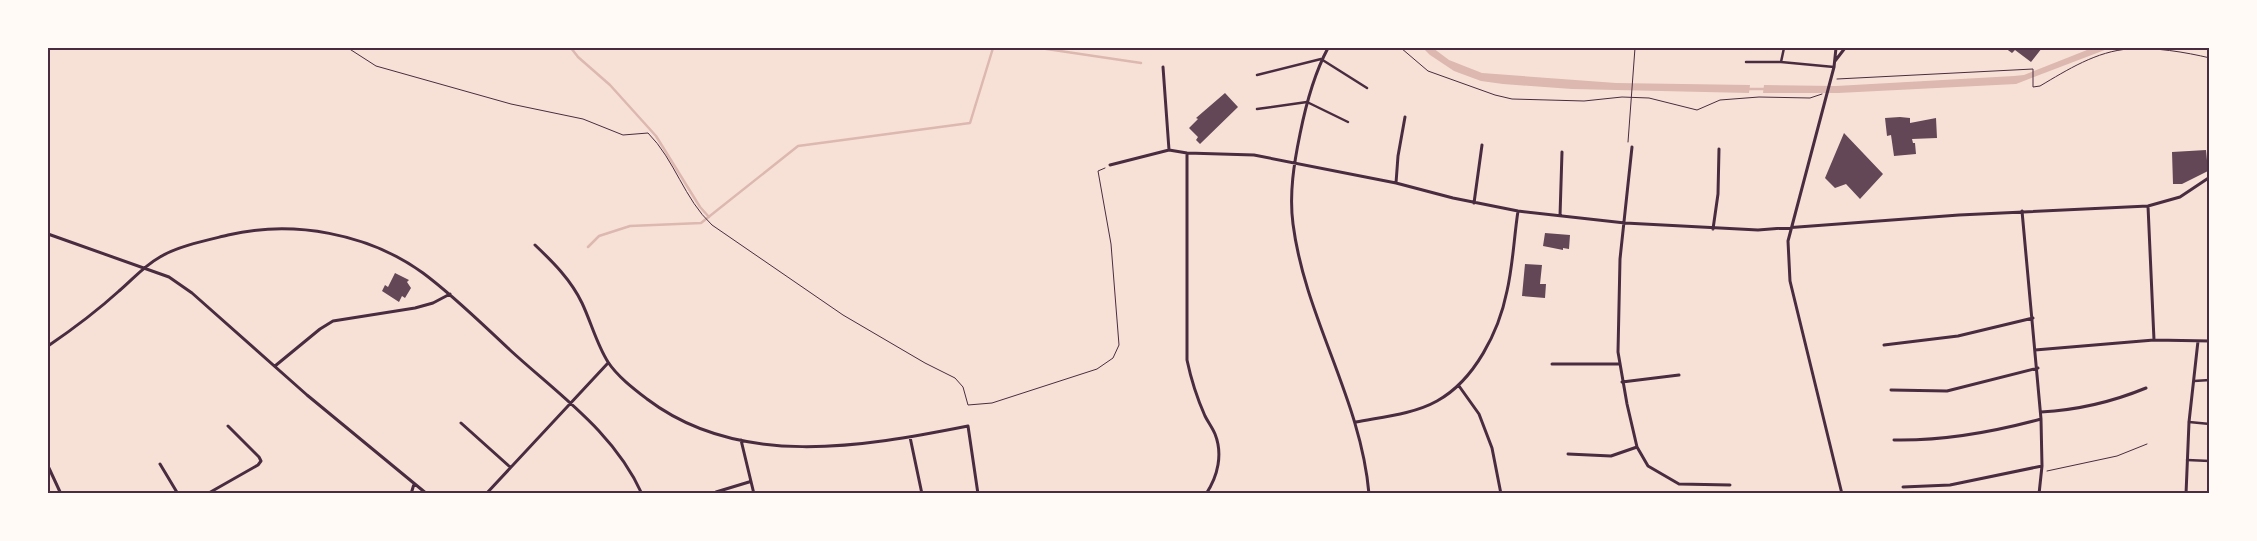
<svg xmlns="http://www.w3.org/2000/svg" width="2257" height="541" font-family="'Asap Condensed',sans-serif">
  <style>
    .water { fill: #dcb8b0 }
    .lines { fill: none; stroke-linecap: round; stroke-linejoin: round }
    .stream { stroke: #dcb8b0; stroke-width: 2.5 }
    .building { fill: #644757 }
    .path { stroke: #4a2c40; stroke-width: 1 }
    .pedestrian { stroke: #4a2c40; stroke-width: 2.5 }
    .minor { stroke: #4a2c40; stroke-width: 3 }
    .neatline { fill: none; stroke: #4a2c40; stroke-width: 2 }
  </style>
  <rect width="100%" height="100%" fill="#f7e1d7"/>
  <path class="water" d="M1423,48H1433L1449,60L1482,73L1616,83L1750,85L1749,93L1572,89L1503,84L1481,81L1454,71L1430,55Z
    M2092,48H2110L2016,84L1838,93H1763L1764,85L1836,86L2014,76L2024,75Z"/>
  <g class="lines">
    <path class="stream" d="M571,48L578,57L610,85L656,136L700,207L709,217
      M1040,48L1141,63
      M1747,89H1766
      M588,247L599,236L630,226L701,223L798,146L970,123L993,48"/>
  </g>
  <path class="building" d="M2005,48H2042L2031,62L2015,50L2012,53Z
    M1225,93L1238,107L1200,144L1196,140L1198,137L1189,128L1198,119L1196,118Z
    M1900,117L1910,118V123L1936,118L1937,138L1912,139L1913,143H1915L1916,154L1894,156L1891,135L1887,136L1885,118Z
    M1844,133L1883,174L1860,199L1846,184L1835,188L1825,178Z
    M2206,150L2208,171L2182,184H2173L2172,152Z
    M1545,233L1570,235L1569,249L1563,248V250L1543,246Z
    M1525,264L1542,265L1540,284H1546L1545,298L1522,296Z
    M395,273L409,280L407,282L411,288L405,298L402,296L399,302L382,291L385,285L388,287Z"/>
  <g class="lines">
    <path class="path" d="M348,48L376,66L511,104L583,119L623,135L648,133C675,160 684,199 712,225L843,315L925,363L955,378L963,387L968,405L992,403L1097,369L1113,358L1119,345L1111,244L1098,171L1105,168
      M1401,48L1428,71L1495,95L1512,99L1584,101L1622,97L1649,98L1697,110L1720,100L1759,97L1810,98L1822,94
      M1837,79L2033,69V87L2040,86C2067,70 2097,51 2129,49C2154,47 2185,52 2210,58
      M1628,142L1635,48
      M2047,471L2117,456L2147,444"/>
    <path class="pedestrian" d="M1784,48L1781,62L1834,67
      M1746,62H1781
      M1257,75L1321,59L1367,88
      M1257,109L1307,102L1348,122
      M2194,381L2210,380
      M2189,422L2210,424
      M2187,460L2210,461"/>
    <path class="minor" d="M1328,48C1314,74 1306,104 1300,134C1294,163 1289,194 1293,224C1305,318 1361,399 1369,494
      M1836,48L1834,67L1788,241L1790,281L1842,494
      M1835,61L1845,48
      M1163,67L1169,150
      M1632,147L1620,259L1618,352L1627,404L1637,447L1648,466L1679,484L1730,485
      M1187,153V360C1191,379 1197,398 1205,416C1208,422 1212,427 1215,434C1223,454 1218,476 1206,494
      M1110,165L1169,150L1187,153L1254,155L1396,183L1453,198L1518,211L1625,223L1758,230L1959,215L2148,206L2180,197L2210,177
      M1396,183L1398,156L1405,117
      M1474,203L1482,145
      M2148,206L2154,340
      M2022,211L2041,419L2042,466L2039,494
      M1560,216L1562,152
      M1713,229L1718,194L1719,149
      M48,234L169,277L192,293L307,395L427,494
      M535,245C553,262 571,280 582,303C591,322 597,345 608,362C617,376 634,389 647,399C739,469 862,447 968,426L978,494
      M1884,345L1958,336L2033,318
      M48,346C73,329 97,311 119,291C133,279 144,266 160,257C178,246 208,240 228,235C293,220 368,233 423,273C454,296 482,324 510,350C559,395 614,432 642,494
      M2035,350L2154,340L2210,341
      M1552,364H1620
      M275,366L320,329L333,321L415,308L433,303L450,294
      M1622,382L1679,375
      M1459,386L1479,414L1492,448L1501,494
      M1891,390L1947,391L2038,368
      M2041,412C2078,410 2112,402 2146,388
      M1356,422C1382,417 1414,414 1437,401C1475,380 1499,331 1507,291C1513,265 1514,237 1518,211
      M461,423L510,467
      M910,437L922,494
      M741,440L754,494
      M1894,440C1945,441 1993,432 2041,419
      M1568,454L1611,456L1637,447
      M160,464L178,494
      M48,466L61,494
      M1903,487L1950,485L2042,466
      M716,492L749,482
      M207,494L258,465L261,461L259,457L228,426
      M411,494L414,484
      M486,494L608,363
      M2186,494L2189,422L2198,341"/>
  </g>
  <rect width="2257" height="541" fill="none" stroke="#fffaf5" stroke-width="98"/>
  <rect x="49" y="49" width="2159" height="443" class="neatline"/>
</svg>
